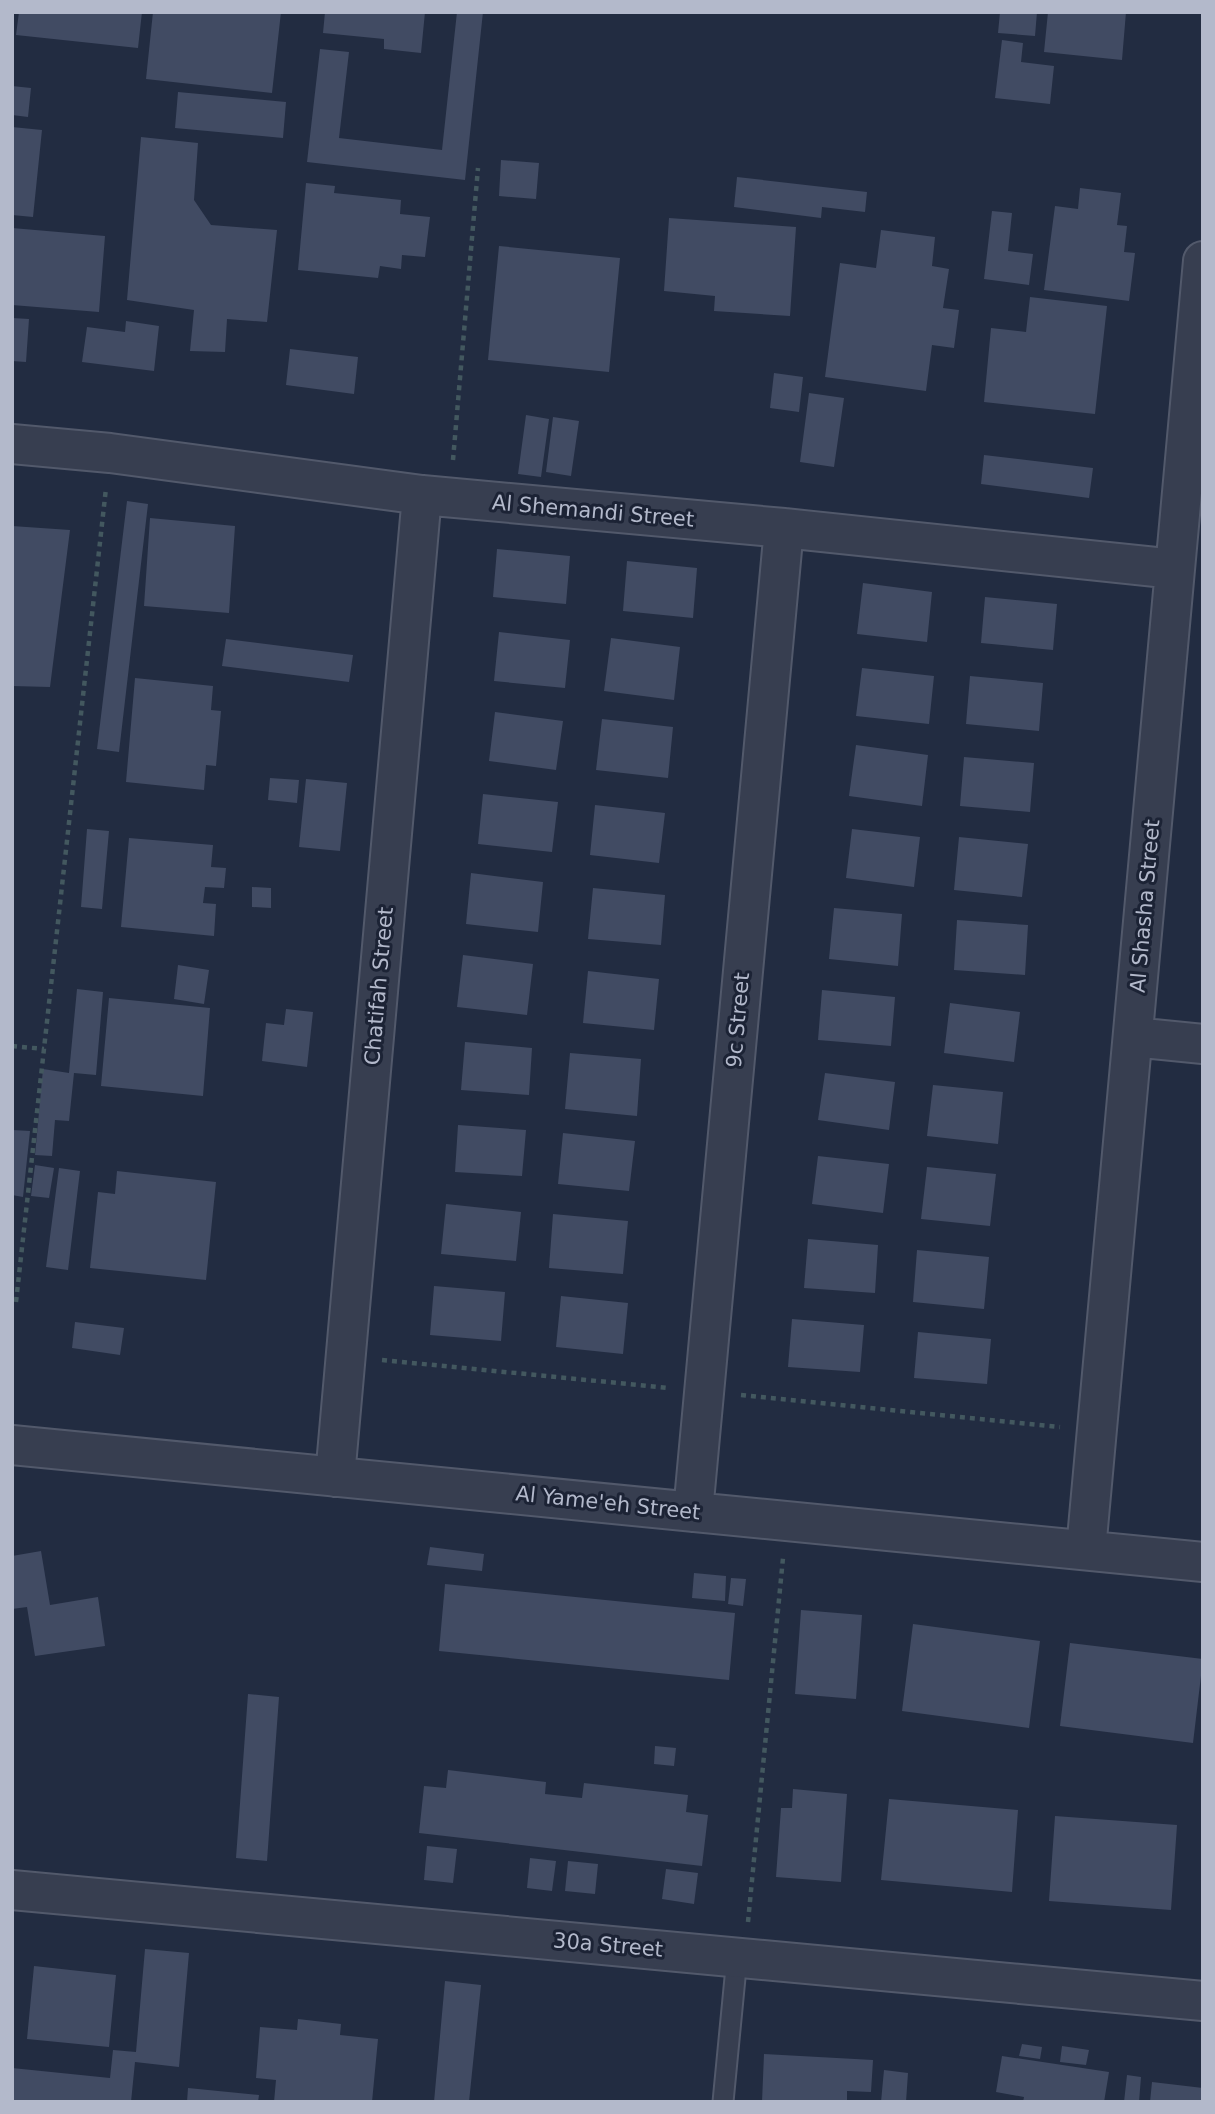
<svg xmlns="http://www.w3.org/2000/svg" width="1215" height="2114" font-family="'DejaVu Sans',sans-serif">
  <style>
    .building { fill: #414b63 }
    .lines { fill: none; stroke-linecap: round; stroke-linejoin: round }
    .service-casing { stroke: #52596b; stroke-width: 23 }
    .minor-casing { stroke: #52596b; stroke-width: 42 }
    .path { stroke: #43585f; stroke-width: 4.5; stroke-dasharray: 5 5; stroke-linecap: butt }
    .service { stroke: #373e50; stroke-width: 19 }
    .minor { stroke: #373e50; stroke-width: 38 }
    .labels { text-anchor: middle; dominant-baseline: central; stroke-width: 6; stroke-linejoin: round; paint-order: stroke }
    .street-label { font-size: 21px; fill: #b3b9cb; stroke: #1c2335 }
  </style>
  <rect width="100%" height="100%" fill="#222c41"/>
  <path class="building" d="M19,12H142L138,48L16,35Z
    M153,12H281L272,93L146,79Z
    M325,12H425L421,53L384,49V39L323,33Z
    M457,12H483L465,180L307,162L320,49L349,52L339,138L442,150Z
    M1000,12H1037L1035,36L998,33Z
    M1048,12H1126L1122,60L1044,52Z
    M1002,40L1023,43L1021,62L1054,66L1050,104L995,98Z
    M12,86L31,88L28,117L12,115Z
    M178,92L286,102L283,138L175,128Z
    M12,127L42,130L33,217L12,215Z
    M141,137L198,143L194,200L211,225L277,230L267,322L227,319L225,352L190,351L194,310L127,300Z
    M501,160L539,163L536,199L499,196Z
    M737,177L867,192L865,212L822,207L821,218L734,207Z
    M306,183L335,186L334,193L401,200L400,214L430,217L425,257L402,255L401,269L380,266L378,278L298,270Z
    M1080,188L1121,193L1117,225L1127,226L1124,252L1135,253L1129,301L1044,290L1055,206L1078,209Z
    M992,211L1012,213L1008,251L1033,254L1029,285L984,279Z
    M669,218L796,227L790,316L714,311L715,296L664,291Z
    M12,228L105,236L99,312L12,305Z
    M881,230L935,237L932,266L949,269L943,308L959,310L954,348L932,345L926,391L825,377L840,263L876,268Z
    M499,246L620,258L609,372L488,360Z
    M1030,297L1107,306L1095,414L984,402L991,328L1026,332Z
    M12,318L29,319L26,362L12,361Z
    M126,321L159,326L154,371L82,362L87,327L125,332Z
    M290,349L358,357L354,394L286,385Z
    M774,373L803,377L799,412L770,408Z
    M809,393L844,398L834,467L800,462Z
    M526,415L549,419L541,477L518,474Z
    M553,417L579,421L571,476L546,472Z
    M984,455L1093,468L1089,498L981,484Z
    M127,501L148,504L119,752L97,749Z
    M150,518L235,526L229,613L144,606Z
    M12,526L70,530L50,687L12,686Z
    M497,549L570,556L566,604L493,597Z
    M627,561L697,568L693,618L623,611Z
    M863,583L932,592L927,642L857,634Z
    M985,597L1057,604L1053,650L981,643Z
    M499,632L570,640L565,688L494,681Z
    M611,638L680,647L674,700L604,691Z
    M226,639L353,655L349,682L222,666Z
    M862,668L934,676L929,724L856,716Z
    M970,676L1043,683L1039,731L966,724Z
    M135,678L213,686L211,710L221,711L216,766L206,765L204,790L126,782Z
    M495,712L563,721L556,770L489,761Z
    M602,719L673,727L668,778L596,770Z
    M856,745L928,755L922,806L849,796Z
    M964,757L1034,763L1030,812L960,806Z
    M270,778L299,780L297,803L268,800Z
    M306,779L347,783L340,851L299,847Z
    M483,794L558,802L552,852L478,844Z
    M595,805L665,813L659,863L590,855Z
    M87,829L109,831L102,909L81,907Z
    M852,829L920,837L914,887L846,878Z
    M959,837L1028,844L1022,897L954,890Z
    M129,838L213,845L211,867L226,868L224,888L205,887L203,903L216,904L214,936L121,927Z
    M471,873L543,882L538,932L466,924Z
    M252,887L271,888V908L252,907Z
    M593,888L665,895L661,945L588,939Z
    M834,908L902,914L898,966L829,959Z
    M957,920L1028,925L1025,975L954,970Z
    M463,955L533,964L527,1015L457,1007Z
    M178,965L209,970L204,1004L174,999Z
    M588,971L659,979L654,1030L583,1023Z
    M77,989L103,992L96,1075L74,1073L69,1121L55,1120L52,1156L35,1155L43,1069L69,1073Z
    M822,990L895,997L891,1046L818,1040Z
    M109,998L210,1008L203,1096L101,1086Z
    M950,1003L1020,1012L1014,1062L944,1053Z
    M286,1009L313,1012L307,1067L262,1061L266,1023L284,1025Z
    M465,1042L532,1048L529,1095L461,1090Z
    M570,1053L641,1059L637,1116L565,1109Z
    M825,1073L895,1082L889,1130L818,1120Z
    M933,1085L1003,1092L998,1144L927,1136Z
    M458,1125L526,1130L522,1176L455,1172Z
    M12,1130L30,1131L23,1197L12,1195Z
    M563,1133L635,1141L629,1191L558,1184Z
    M818,1156L889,1164L883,1213L812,1204Z
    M35,1165L54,1168L49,1198L31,1196Z
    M927,1167L996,1174L990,1226L921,1219Z
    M59,1168L80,1171L68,1270L46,1267Z
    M117,1171L216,1182L206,1280L90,1268L98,1192L115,1194Z
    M446,1204L521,1212L516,1261L441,1254Z
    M553,1214L628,1221L623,1274L549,1268Z
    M808,1239L878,1245L875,1293L804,1288Z
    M917,1250L989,1257L984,1309L913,1302Z
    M434,1286L505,1292L501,1341L430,1335Z
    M561,1296L628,1303L623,1354L556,1347Z
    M792,1319L864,1325L860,1372L788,1367Z
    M75,1322L124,1328L120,1355L72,1348Z
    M918,1332L991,1339L987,1384L914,1378Z
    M430,1547L484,1554L482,1571L427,1565Z
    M41,1551L50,1605L98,1597L105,1646L35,1656L27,1607L12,1609V1556Z
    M694,1573L726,1576L725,1601L692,1598Z
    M731,1578L746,1579L743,1606L728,1604Z
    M445,1584L735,1613L729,1680L439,1651Z
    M801,1610L862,1615L856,1699L795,1694Z
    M913,1624L1040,1641L1029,1728L902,1711Z
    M1070,1643L1203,1659L1193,1743L1060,1726Z
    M248,1694L279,1697L267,1861L236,1858Z
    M655,1746L676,1748L674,1766L654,1764Z
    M448,1770L546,1782L545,1794L582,1798L584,1783L688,1795L686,1812L708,1815L702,1866L419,1833L424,1786L446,1788Z
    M793,1789L847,1794L841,1882L776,1877L781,1808H792Z
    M889,1799L1018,1810L1012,1892L881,1880Z
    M1055,1816L1177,1825L1171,1910L1049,1901Z
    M427,1846L457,1849L453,1883L424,1880Z
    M530,1858L556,1861L552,1891L527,1888Z
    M568,1861L598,1864L595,1894L565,1891Z
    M666,1869L698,1873L694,1904L662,1899Z
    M145,1949L189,1953L179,2067L135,2062L131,2102H12V2068L110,2078L113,2050L136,2052Z
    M34,1966L116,1975L109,2047L27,2039Z
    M445,1981L481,1985L469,2102H434Z
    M298,2019L341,2024L340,2035L378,2039L372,2102H274L276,2080L256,2078L260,2027L297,2030Z
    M1022,2044L1042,2047L1040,2059L1019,2056Z
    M1062,2046L1089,2050L1086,2065L1060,2062Z
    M764,2054L873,2060L871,2092L847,2091V2102H762Z
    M1002,2056L1109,2072L1104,2102H1023L1024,2097L996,2092Z
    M884,2070L908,2073L906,2102H881Z
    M1127,2075L1141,2077L1139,2102H1124Z
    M1152,2082L1203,2088V2102H1150Z
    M188,2088L259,2095L258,2102H187Z"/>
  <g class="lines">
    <defs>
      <path id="service" d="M723,2102L737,1957"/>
      <path id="minor" d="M12,444L110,453L422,495L784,528L1175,569
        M1133,1037L1203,1044
        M12,1445L1203,1562
        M335,1477L422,495
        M693,1512L784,528
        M1086,1550L1203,261
        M12,1890L1203,2001"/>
    </defs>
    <use href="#service" class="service-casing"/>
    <use href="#minor" class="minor-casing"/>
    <path class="path" d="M453,460L478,168
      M12,1046L44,1049
      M16,1302L106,488
      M382,1360L669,1388
      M741,1395L1060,1427
      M748,1922L783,1558"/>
    <use href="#service" class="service"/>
    <use href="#minor" class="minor"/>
  </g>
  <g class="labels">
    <g class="street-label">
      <text transform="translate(593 511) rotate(5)">Al Shemandi Street</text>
      <text transform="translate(1145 906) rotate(-85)">Al Shasha Street</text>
      <text transform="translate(379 986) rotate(-85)">Chatifah Street</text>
      <text transform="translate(738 1020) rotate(-85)">9c Street</text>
      <text transform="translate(608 1503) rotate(6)">Al Yame'eh Street</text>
      <text transform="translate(608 1945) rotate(5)">30a Street</text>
    </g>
  </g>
  <rect width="1215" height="2114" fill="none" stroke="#b3b9cb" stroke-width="28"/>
</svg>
